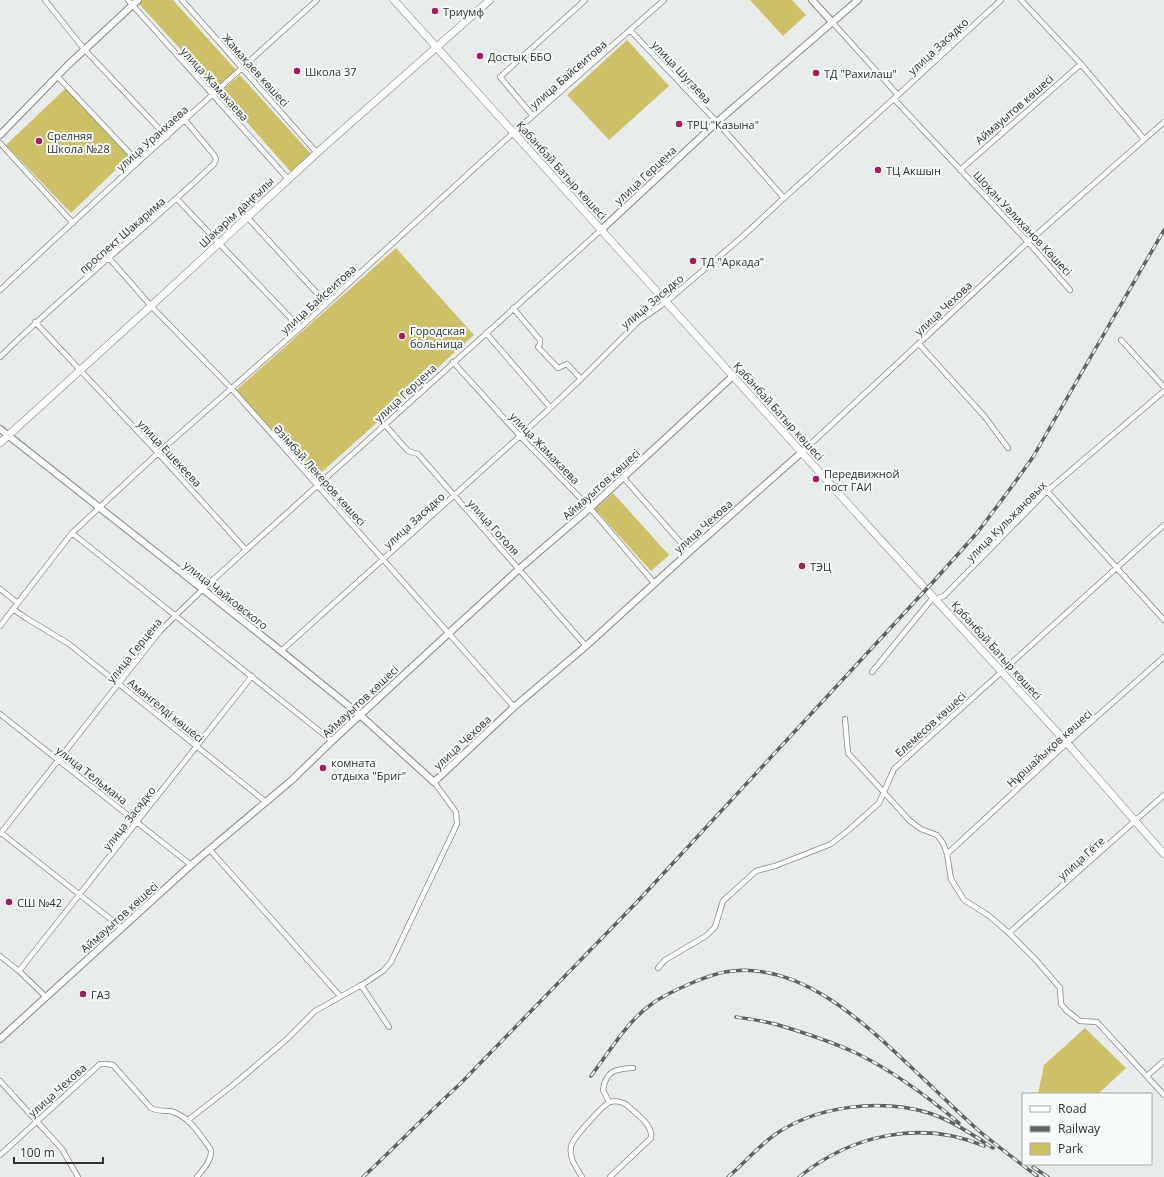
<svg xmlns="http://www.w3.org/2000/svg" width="1164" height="1177" font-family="'Open Sans',sans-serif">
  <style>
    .green { fill: #ccc166 }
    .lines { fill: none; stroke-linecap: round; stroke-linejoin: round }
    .minor-casing { stroke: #838886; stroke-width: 6 }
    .tertiary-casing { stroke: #838886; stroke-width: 8 }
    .secondary-casing { stroke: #838886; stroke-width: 8 }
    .primary-casing { stroke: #838886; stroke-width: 8 }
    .minor { stroke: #fff; stroke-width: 4.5 }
    .tertiary { stroke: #fff; stroke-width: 6 }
    .secondary { stroke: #fff; stroke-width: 7 }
    .primary { stroke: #fff; stroke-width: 7 }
    .rail-casing { stroke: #606362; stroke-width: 3.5 }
    .rail { stroke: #f5fbf9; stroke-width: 2; stroke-dasharray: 6; stroke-linecap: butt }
    .poi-dot { fill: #a71a5c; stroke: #f5fbf9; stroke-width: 1.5 }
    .labels { text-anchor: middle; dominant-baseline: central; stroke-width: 4; stroke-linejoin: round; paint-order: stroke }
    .poi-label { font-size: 11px; fill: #303231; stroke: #f5fbf9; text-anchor: start }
    .street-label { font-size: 11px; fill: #303231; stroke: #f5fbf9 }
  </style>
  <rect width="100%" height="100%" fill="#e8edeb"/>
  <path class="green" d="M143,0H173L236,70L216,88L139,4Z
    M750,0H792L806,15L783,36Z
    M627,40L669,86L609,140L567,95Z
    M240,75L311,154L291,172L220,92Z
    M66,88L131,155L71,213L6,145Z
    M396,248L474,335L313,480L234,392Z
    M613,493L669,555L651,571L595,509Z
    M1085,1028L1126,1068L1098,1094H1038L1044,1065Z"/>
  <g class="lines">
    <defs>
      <path id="minor" d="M45,0L84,49L167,137
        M128,0L288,179
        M182,0L317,153
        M1021,0L1081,64L1144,139
        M833,23L898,95
        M630,30L717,122L784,198
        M57,76L138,162
        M894,99L1028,242L1070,290
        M533,116L500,77L585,0
        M0,143L73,223
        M960,170L1081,64
        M177,199L300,328
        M247,217L326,303
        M109,258L151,306L231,388L514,707
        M0,290L138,162L317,0
        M513,308L540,340V344L538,347L558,368L567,364L581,379
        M35,322L158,453L246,550
        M486,333L550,407
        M1121,340L1164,387
        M919,344L985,417L1008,448
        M0,357C69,289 144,230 214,164L216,159L214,155L185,120
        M453,362L520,436L590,508L655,584
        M385,425L408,451L418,454L586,646
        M802,452L1028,242L1164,122
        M623,477L689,552
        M1047,491L1164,620
        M72,533L332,741
        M0,589L18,603
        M13,609L26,618L69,644L266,802
        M0,626L72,533L158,453L300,328L502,143L664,0
        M281,651L520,436L581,379L639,321L666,302L742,237L784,198L898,95L1001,0
        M872,672L931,600L944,596L1047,491L1164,391
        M0,714L191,865
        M845,719L848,753L910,821L921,829L937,835L943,843L947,854L951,879L964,900L988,915L1009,933L1036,960L1060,988L1061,1004L1067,1011L1080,1021L1097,1022L1164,1095
        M0,832L122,928
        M0,834L160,631L203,589L246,550L601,230
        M209,849L340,996
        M947,854L1067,743L1164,657
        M1009,933L1164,795
        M0,956L19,971L46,997
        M658,968L665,960L706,936L715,927L723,901L756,871L775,866L831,844L850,829L879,803L894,769L1164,525
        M19,971L252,676
        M361,985L389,1027
        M1147,1076L1164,1061
        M0,1081L62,1149L78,1177
        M609,1102L603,1090C606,1070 616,1069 633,1068
        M188,1120L233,1085L286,1040L315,1011L365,983L383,971L391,962L457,824L456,812L434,782
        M0,1155L100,1064H107L113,1065L151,1108C158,1112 164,1110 170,1111C190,1116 200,1135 211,1150C212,1161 203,1169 197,1177
        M582,1177C576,1167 569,1159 571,1146C573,1138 603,1105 610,1102C615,1100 623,1102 627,1105C636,1114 653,1124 651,1138L610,1177"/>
      <path id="tertiary" d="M812,0L833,23
        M0,135L68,65L138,0
        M601,230L717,122L858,0
        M0,429L281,651L360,715L434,782L514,707L586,646L689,552L802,452
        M0,1039L191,865L292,780L332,741L449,633L519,569L590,508L733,376"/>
      <path id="secondary" d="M394,0L868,526L1067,743L1164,854"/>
      <path id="primary" d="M0,443L151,306L319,151L490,0"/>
    </defs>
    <use href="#minor" class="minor-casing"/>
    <use href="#tertiary" class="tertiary-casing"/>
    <use href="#secondary" class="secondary-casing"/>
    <use href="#primary" class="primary-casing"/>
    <use href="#minor" class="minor"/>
    <use href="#tertiary" class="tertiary"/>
    <use href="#secondary" class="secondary"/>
    <use href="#primary" class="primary"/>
    <defs>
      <path id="rail" d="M736,1017C749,1019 763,1021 775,1024C802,1032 830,1041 856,1053C893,1071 927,1096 959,1123
        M591,1076C610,1051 627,1021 653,1003C666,994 680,988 694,982C704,978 714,974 725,972C806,958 876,1035 929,1084C945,1099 961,1115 978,1130C997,1146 1017,1161 1037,1176
        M1033,1167L1048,1177
        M363,1177C396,1146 427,1114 460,1084L637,902L933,582L977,533L1013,485L1033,457L1164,230
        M728,1177C743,1164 757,1148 773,1136C816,1105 882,1098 932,1114C954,1122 973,1135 993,1148
        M799,1177C851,1135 921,1119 984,1146"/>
    </defs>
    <use href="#rail" class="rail-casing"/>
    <use href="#rail" class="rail"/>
  </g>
  <g class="poi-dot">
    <circle cx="435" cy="11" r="4"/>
    <circle cx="480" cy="56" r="4"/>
    <circle cx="297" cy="71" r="4"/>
    <circle cx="816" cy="73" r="4"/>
    <circle cx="679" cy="124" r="4"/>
    <circle cx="39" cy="141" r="4"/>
    <circle cx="878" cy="170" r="4"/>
    <circle cx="693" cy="261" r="4"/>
    <circle cx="402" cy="336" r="4"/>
    <circle cx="816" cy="479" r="4"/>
    <circle cx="802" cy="566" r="4"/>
    <circle cx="323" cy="768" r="4"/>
    <circle cx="9" cy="902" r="4"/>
    <circle cx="83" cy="994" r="4"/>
  </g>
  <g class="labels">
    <g class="poi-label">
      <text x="443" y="11">Триумф</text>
      <text x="488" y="56">Достық ББО</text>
      <text x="305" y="71">Школа 37</text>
      <text x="824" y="73">ТД "Рахилаш"</text>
      <text x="687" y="124">ТРЦ "Казына"</text>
      <text x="47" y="135">Срелняя<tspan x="47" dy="13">Школа №28</tspan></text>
      <text x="886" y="170">ТЦ Акшын</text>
      <text x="701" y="261">ТД "Аркада"</text>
      <text x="410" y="330">Городская<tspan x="410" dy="13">больница</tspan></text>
      <text x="824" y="473">Передвижной<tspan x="824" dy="13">пост ГАИ</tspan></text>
      <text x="810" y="566">ТЭЦ</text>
      <text x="331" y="762">комната<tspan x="331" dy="13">отдыха "Бриг"</tspan></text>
      <text x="17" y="902">СШ №42</text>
      <text x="91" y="994">ГАЗ</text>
    </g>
    <g class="street-label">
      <text transform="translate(938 46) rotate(-43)">улица Засядко</text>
      <text transform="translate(256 70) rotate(48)">Жамақаев көшесі</text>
      <text transform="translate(682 72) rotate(47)">улица Шугаева</text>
      <text transform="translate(568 74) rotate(-41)">улица Байсеитова</text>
      <text transform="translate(215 84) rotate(48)">улица Жамакаева</text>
      <text transform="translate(1014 109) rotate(-41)">Аймауытов көшесі</text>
      <text transform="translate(152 138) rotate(-42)">улица Уранхаева</text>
      <text transform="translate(562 170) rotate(48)">Қабанбай Батыр көшесі</text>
      <text transform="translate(645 175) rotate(-43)">улица Герцена</text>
      <text transform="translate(236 212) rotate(-43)">Шәкәрім даңғылы</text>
      <text transform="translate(1023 223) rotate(47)">Шоқан Уәлиханов Көшесі</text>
      <text transform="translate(122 235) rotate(-41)">проспект Шакарима</text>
      <text transform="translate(318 299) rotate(-42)">улица Байсеитова</text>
      <text transform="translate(652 301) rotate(-40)">улица Засядко</text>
      <text transform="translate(943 308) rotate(-43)">улица Чехова</text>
      <text transform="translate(405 393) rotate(-43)">улица Герцена</text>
      <text transform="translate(779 411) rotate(48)">Қабанбай Батыр көшесі</text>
      <text transform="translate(545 448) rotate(46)">улица Жамакаева</text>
      <text transform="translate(170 453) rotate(47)">улица Ешекеева</text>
      <text transform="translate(320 475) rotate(48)">Әзімбай Лекеров көшесі</text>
      <text transform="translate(601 484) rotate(-42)">Аймауытов көшесі</text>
      <text transform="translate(414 520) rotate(-42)">улица Засядко</text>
      <text transform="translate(1006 521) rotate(-45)">улица Кульжановых</text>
      <text transform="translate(703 526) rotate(-42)">улица Чехова</text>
      <text transform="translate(494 527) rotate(48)">улица Гоголя</text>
      <text transform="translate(226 595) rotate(38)">улица Чайковского</text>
      <text transform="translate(134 650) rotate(-51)">улица Герцена</text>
      <text transform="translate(997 650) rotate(48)">Қабанбай Батыр көшесі</text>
      <text transform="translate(360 701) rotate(-43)">Аймауытов көшесі</text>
      <text transform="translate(166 710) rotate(39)">Амангелді көшесі</text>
      <text transform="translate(930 724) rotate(-42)">Елемесов көшесі</text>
      <text transform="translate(462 742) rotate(-43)">улица Чехова</text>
      <text transform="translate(1049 748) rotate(-42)">Нұршайықов көшесі</text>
      <text transform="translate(92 775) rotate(38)">улица Тельмана</text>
      <text transform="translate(129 818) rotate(-52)">улица Засядко</text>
      <text transform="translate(1081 858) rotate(-42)">улица Гёте</text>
      <text transform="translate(119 917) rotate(-42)">Аймауытов көшесі</text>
      <text transform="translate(57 1090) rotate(-42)">улица Чехова</text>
    </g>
  </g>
  <rect x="1022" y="1093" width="130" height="72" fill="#f5fbf9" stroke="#a6aba9"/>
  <rect x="1030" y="1106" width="20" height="6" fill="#ffffff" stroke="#a6aba9"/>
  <text x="1058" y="1113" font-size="12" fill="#303231">Road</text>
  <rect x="1030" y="1126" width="20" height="6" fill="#606362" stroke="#a6aba9"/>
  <text x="1058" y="1133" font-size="12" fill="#303231">Railway</text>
  <rect x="1030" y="1143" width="20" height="12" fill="#ccc166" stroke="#a6aba9"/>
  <text x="1058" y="1153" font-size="12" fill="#303231">Park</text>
  <path d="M14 1157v6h89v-6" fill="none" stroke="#303231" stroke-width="2"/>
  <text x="20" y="1157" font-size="12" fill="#303231" stroke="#f5fbf9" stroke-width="3" paint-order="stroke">100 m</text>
</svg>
